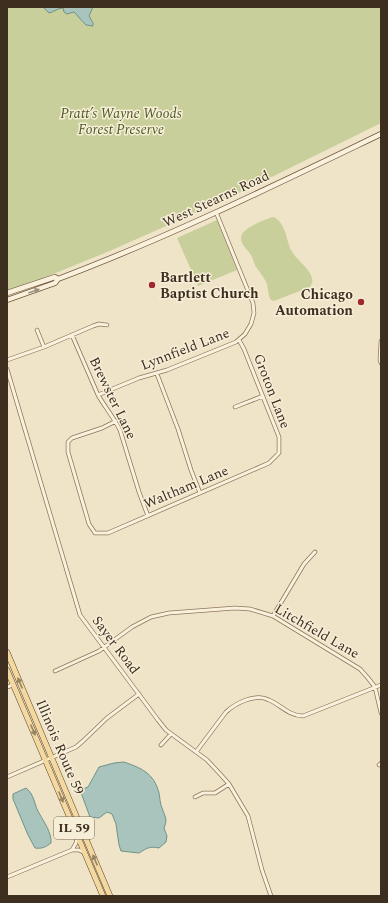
<svg xmlns="http://www.w3.org/2000/svg" width="388" height="903" font-family="Spectral,serif">
  <style>
    .green { fill: #c9cf9b }
    .water { fill: #a9c4bc; stroke: #6f938a }
    .lines { fill: none; stroke-linecap: round; stroke-linejoin: round }
    .street-casing { stroke: #8d765c; stroke-width: 4.5 }
    .secondary-casing { stroke: #6f573f; stroke-width: 6 }
    .primary-casing { stroke: #5b4430; stroke-width: 6 }
    .street { stroke: #faf1dc; stroke-width: 3 }
    .secondary { stroke: #faf1dc; stroke-width: 4.5 }
    .primary { stroke: #f3d9a0; stroke-width: 5 }
    .oneway { fill: #9c907e }
    .oneway2 { fill: #988460 }
    .poi-dot { fill: #9e2a2b; stroke: #f7eed8; stroke-width: 1.5 }
    .labels { text-anchor: middle; dominant-baseline: central; stroke-width: 3; stroke-linejoin: round; paint-order: stroke }
    .shield { fill: #f7eed8; stroke: #756857; stroke-width: 1 }
    .shield-label { font-size: 13px; font-weight: bold; fill: #3d2e20 }
    .park-label { font-size: 14px; font-style: italic; fill: #4d5a26; stroke: #f7eed8 }
    .street-label { font-size: 14px; fill: #3d2e20; stroke: #f7eed8 }
    .poi-label { font-size: 14px; font-weight: bold; fill: #3d2e20; stroke: #f7eed8; text-anchor: start }
  </style>
  <rect width="100%" height="100%" fill="#f0e4c8"/>
  <path class="green" d="M7,7H381V123L227,199L112,250L7,293Z
    M274,217C286,224 286,239 291,250C296,260 309,267 312,278C313,282 312,284 310,287L274,301L271,300C267,294 269,286 265,280C262,275 259,271 256,267C254,263 253,259 251,255C248,250 240,244 241,237C241,229 267,218 274,217Z
    M217,220L237,270L198,286L177,238Z"/>
  <path class="water" d="M43,7H93L89,16L93,23V26L86,25L74,12L67,14L64,12L63,8C58,8 54,12 49,13Z
    M124,762C141,768 154,773 159,793C160,798 160,804 162,808C165,817 168,819 164,828L167,836L166,842L159,848C150,846 147,848 139,853L121,851L119,845L116,824L112,814L107,812L99,818L90,817L80,790L88,787L99,767L114,763Z
    M26,788C35,795 34,805 39,813C44,822 52,833 51,843C46,847 42,849 35,848L28,835L13,799V794Z"/>
  <g class="lines">
    <defs>
      <path id="street" d="M37,330L44,347
        M72,335L98,395C105,407 114,418 120,430L139,492L148,516
        M381,341L380,360L381,363
        M7,360L44,347L93,326L99,324L107,325
        M7,369L80,615L158,720L166,730L207,760L221,775L229,784L248,816L262,870L271,896
        M157,374L178,429L191,470L200,493
        M98,395L139,378L167,370L236,342L245,334L251,324L254,313L253,303L216,212
        M235,407L263,396
        M116,421L102,428L72,438L68,442V452L89,524L95,533H108L269,463L279,453V437L244,349L239,340
        M273,616L304,564L315,552
        M55,671L99,651L132,627L151,617L169,613L235,608L250,609L273,616L360,669L368,678L375,687L381,713
        M7,687L13,685
        M161,745L171,734
        M196,752L226,712C236,703 255,693 269,700C281,705 289,716 303,716L381,685
        M379,765L381,763
        M7,777L76,747L83,741L107,718L139,694
        M195,797L203,793H215L229,784
        M72,850L76,843L77,838
        M7,877L72,850H79L85,853"/>
      <path id="secondary" d="M7,293L55,277L58,279C169,237 275,185 381,134
        M7,300L55,283L58,279"/>
      <path id="primary" d="M7,652L110,896
        M7,670L103,896"/>
    </defs>
    <use href="#street" class="street-casing"/>
    <use href="#secondary" class="secondary-casing"/>
    <use href="#primary" class="primary-casing"/>
    <use href="#street" class="street"/>
    <use href="#secondary" class="secondary"/>
    <use href="#primary" class="primary"/>
  </g>
  <defs><path id="oneway-solid" d="M-6-.8H1V-3.2L6.5 0L1 3.2V.8H-6Z"/></defs>
  <use class="oneway" href="#oneway-solid" transform="translate(34 291) rotate(-19)"/>
  <g class="oneway2">
    <use href="#oneway-solid" transform="translate(20 683) rotate(-113)"/>
    <use href="#oneway-solid" transform="translate(33 730) rotate(67)"/>
    <use href="#oneway-solid" transform="translate(61 797) rotate(67)"/>
    <use href="#oneway-solid" transform="translate(95 860) rotate(-113)"/>
  </g>
  <g class="poi-dot">
    <circle cx="152" cy="285" r="4"/>
    <circle cx="361" cy="302" r="4"/>
  </g>
  <g class="labels">
    <rect class="shield" x="54" y="817" width="40" height="22" rx="3"/>
    <g class="shield-label">
      <text x="74" y="828">IL 59</text>
    </g>
    <g class="park-label">
      <text x="121" y="113">Pratt’s Wayne Woods<tspan x="121" dy="16">Forest Preserve</tspan></text>
    </g>
    <g class="street-label">
      <text transform="translate(216 199) rotate(-25)">West Stearns Road</text>
      <text transform="translate(185 349) rotate(-21)">Lynnfield Lane</text>
      <text transform="translate(272 391) rotate(69)">Groton Lane</text>
      <text transform="translate(113 398) rotate(64)">Brewster Lane</text>
      <text transform="translate(186 487) rotate(-23)">Waltham Lane</text>
      <text transform="translate(317 631) rotate(30)">Litchfield Lane</text>
      <text transform="translate(116 645) rotate(53)">Sayer Road</text>
      <text transform="translate(60 747) rotate(67)">Illinois Route 59</text>
    </g>
    <g class="poi-label">
      <text x="160" y="277">Bartlett<tspan x="160" dy="16">Baptist Church</tspan></text>
      <text x="353" y="294" text-anchor="end">Chicago<tspan x="353" dy="16">Automation</tspan></text>
    </g>
  </g>
  <rect width="388" height="903" fill="none" stroke="#3d2e20" stroke-width="16"/>
</svg>
